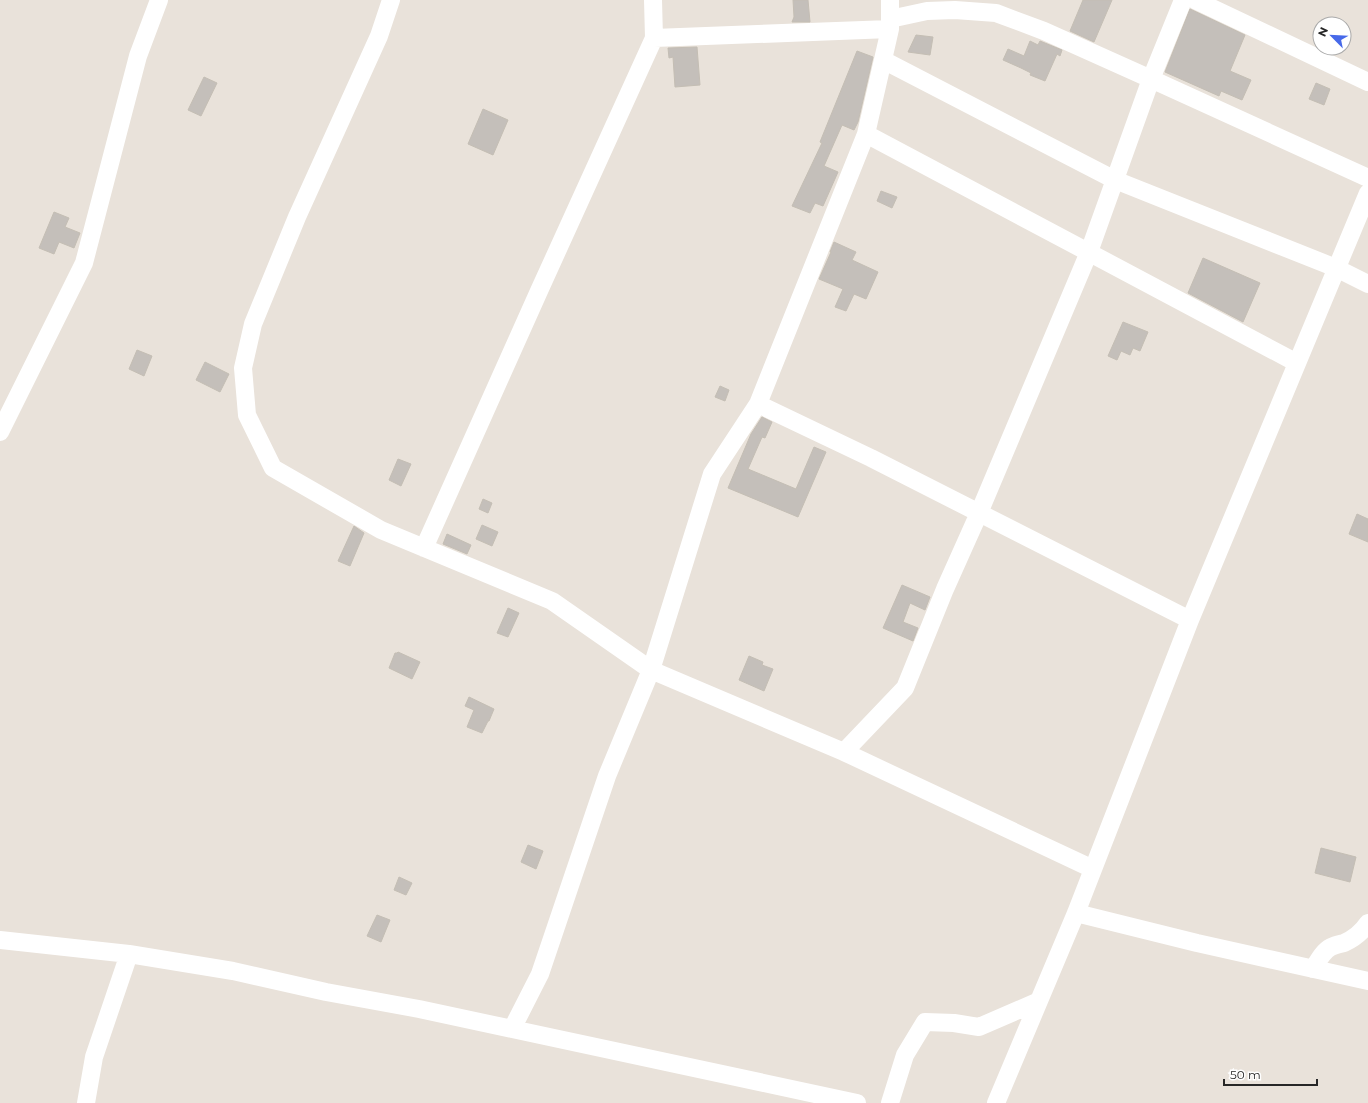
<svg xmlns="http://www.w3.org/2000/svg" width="1368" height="1103" font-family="Montserrat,sans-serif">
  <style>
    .building { fill: #c4bfba; stroke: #c4beb4 }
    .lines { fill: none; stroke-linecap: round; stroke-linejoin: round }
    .minor { stroke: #fff; stroke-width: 18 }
  </style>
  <rect width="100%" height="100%" fill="#e9e2da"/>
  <path class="building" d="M793,0H808L810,22H792L794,17Z
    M1083,0H1112L1094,42L1070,31Z
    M1190,9L1245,35L1230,71L1251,80L1242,100L1221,91L1219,96L1165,72Z
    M916,35L933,37L930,55L908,52Z
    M1030,41L1038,45L1040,41L1062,50L1060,56L1057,54L1045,81L1030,75L1031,73L1021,68L1003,60L1008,49L1024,56Z
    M697,47L700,85L675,87L673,57L669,58L668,48Z
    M857,51L873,57L858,122L854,130L842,125L824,166L838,172L823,206L815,203L810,213L792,206L822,143L820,142Z
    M204,77L217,83L201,116L188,110Z
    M1316,83L1330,89L1324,105L1309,99Z
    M483,109L508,120L493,155L468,144Z
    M881,191L897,197L892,208L877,201Z
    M54,212L69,218L65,227L80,233L74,248L59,242L54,254L39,248Z
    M834,242L856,252L852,260L878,272L866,299L854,294L846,311L835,307L843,289L819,279L831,252H830Z
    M1203,258L1260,283L1243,322L1188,293Z
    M1123,322L1148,332L1140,351L1133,348L1130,355L1121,351L1117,360L1108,356Z
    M137,350L152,356L144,376L129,369Z
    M205,362L229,374L220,392L196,380Z
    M720,386L729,390L725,401L715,397Z
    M762,417L772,422L765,438L762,437L748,469L796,489L814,447L826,452L798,517L728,488L751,434Z
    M398,459L411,464L401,486L389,480Z
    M483,499L492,503L488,513L479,509Z
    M1357,514L1368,519V542L1349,534Z
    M482,525L498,532L492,546L476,539Z
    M354,526L364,533L350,566L338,561Z
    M447,534L471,545L467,554L443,544Z
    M902,585L930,597L925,610L910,603L903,622L918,628L913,641L883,628Z
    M508,608L519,613L508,637L497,633Z
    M398,652L420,662L412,679L389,668L395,653H397Z
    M749,656L763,662L762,665L773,669L764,691L739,680Z
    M469,697L494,709L489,721H488L482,733L467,727L474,710L465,706Z
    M528,845L543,851L536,869L521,862Z
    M1321,848L1356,857L1350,882L1315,873Z
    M399,877L412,883L406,895L394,890Z
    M377,915L390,920L381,942L367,936Z"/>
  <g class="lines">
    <path class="minor" d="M391,0L379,36L297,217L253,324L243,368L247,415L273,468L381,530L552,601L651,670L844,752L1093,869
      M653,0L654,38L890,29
      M1195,0L1368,82
      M890,19L927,11L955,10L996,13L1044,31L1151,79L1368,178
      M883,60L1115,180L1336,268L1368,284
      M866,134L890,29V0
      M0,432L84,263L138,56L159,0
      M424,548L539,291L654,38
      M1190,620L871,458L758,404L866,134L1297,363
      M844,752L905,688L945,589L979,513L1089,252L1151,79L1183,0
      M1076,913L1197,943L1368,981
      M0,940L129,954
      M1313,969C1318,961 1323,951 1331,947C1335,945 1340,944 1344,943C1353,939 1362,932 1368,923
      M512,1029L540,974L607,776L651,670L712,474L758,404
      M86,1103L94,1057L129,954L233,971L326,992L419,1009L857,1103
      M890,1103L905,1055L925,1022L954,1023L979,1027L1039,1001
      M996,1103L1076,913L1190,620L1368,193"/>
  </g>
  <g transform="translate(1332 36) rotate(294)"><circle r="19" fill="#ffffff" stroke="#a9a9a9"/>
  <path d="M0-3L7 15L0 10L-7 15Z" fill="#4769e9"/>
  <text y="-6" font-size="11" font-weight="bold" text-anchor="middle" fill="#272727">N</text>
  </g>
  <path d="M1224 1079v6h93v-6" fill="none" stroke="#272727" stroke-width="2"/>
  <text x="1230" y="1079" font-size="12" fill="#272727" stroke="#ffffff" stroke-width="3" paint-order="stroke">50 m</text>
</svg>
